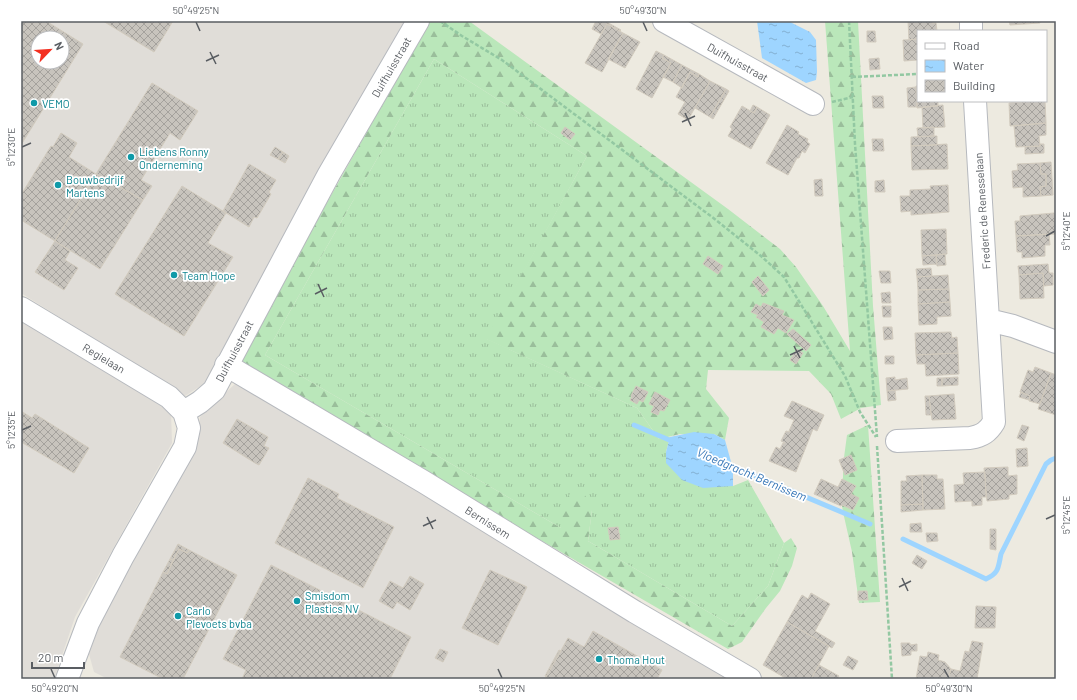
<svg xmlns="http://www.w3.org/2000/svg" width="1077" height="700" font-family="Barlow,sans-serif">
  <style>
    .industrial { fill: #e0ddd8; fill-rule: evenodd }
    .grass { fill: url(#grass-tufts) }
    .forest { fill: url(#forest-firs) }
    .water { fill: url(#water-ripples) }
    .lines { fill: none; stroke-linecap: round; stroke-linejoin: round }
    .stream { stroke: #9ed5ff; stroke-width: 5 }
    .building { fill: url(#building-cross-hatch); stroke: #d2cbbe; fill-rule: evenodd }
    .minor-casing { stroke: #b6b9be; stroke-width: 24 }
    .path { stroke: #93c8a2; stroke-width: 2.5; stroke-dasharray: 4 2; stroke-linecap: butt }
    .minor { stroke: #fff; stroke-width: 22 }
    .ticks { fill: none; stroke: #595d62; stroke-width: 1.5 }
    .culture-dot { fill: #0f9aa8; stroke: #fff; stroke-width: 1.5 }
    .labels { text-anchor: middle; dominant-baseline: central; stroke-width: 3.5; stroke-linejoin: round; paint-order: stroke }
    .street-label { font-size: 11px; fill: #595d62; stroke: #fff }
    .culture-label { font-size: 11px; fill: #0d838f; stroke: #fff; text-anchor: start }
    .water-label { font-size: 12px; font-style: italic; fill: #3676b7; stroke: #fff }
    .neatline { fill: none; stroke: #595d62; stroke-width: 1.5 }
    .ticks-label { font-size: 10px; text-anchor: middle; fill: #595d62 }
  </style>
  <defs>
    <pattern id="grass-tufts" width="24" height="20" patternUnits="userSpaceOnUse"><rect width="24" height="20" fill="#bae7ba"/><path d="M3 7l-1-3M5 7V3M7 7l1-3M15 17l-1-3M17 17v-4M19 17l1-3" fill="none" stroke="#9abe9b"/></pattern>
    <pattern id="forest-firs" width="22" height="20" patternUnits="userSpaceOnUse"><rect width="22" height="20" fill="#bae7ba"/><path d="M5 1l3.5 6h-7zM16 11l3.5 6h-7z" fill="#9abe9b"/></pattern>
    <pattern id="water-ripples" width="26" height="14" patternUnits="userSpaceOnUse"><rect width="26" height="14" fill="#9ed5ff"/><path d="M2 4q2-2 4 0t4 0M15 11q2-2 4 0t4 0" fill="none" stroke="#84b0d2"/></pattern>
    <pattern id="building-cross-hatch" width="8" height="8" patternUnits="userSpaceOnUse"><rect width="8" height="8" fill="#c8c4bd"/><path d="M0 0l8 8M0 8l8-8" fill="none" stroke="#a5a29d"/></pattern>
  </defs>
  <rect width="100%" height="100%" fill="#edeae0"/>
  <path class="industrial" d="M21,21H407L205,383L185,396L21,293ZM38,38H62V62H38Z
    M21,318L171,411L172,443L75,617L54,679H21Z
    M237,382L738,679H108L94,672L89,654L101,621L197,443L200,417Z"/>
  <path class="grass" d="M434,59L587,156L487,339L637,408L659,439L670,437L666,452L733,486L748,480L784,543L768,586L732,626L588,541L592,510L561,528L265,355Z"/>
  <path class="forest" d="M429,21H469L728,209L780,249L796,267L823,306L850,351L825,21H858L873,306L881,405L861,408L841,419L831,394L809,371L708,370L706,389L729,418L725,440L714,434H680L659,439L637,408L486,339L587,156L434,59L265,355L561,528L559,509L570,494L584,493L592,510L588,541L732,626L768,586L784,543L791,538L797,548L792,566L780,591L766,608L742,642L728,649L251,372L242,362V354Z
    M868,425L880,602L859,603L852,552L843,512L841,499L843,477V465L847,435Z"/>
  <path class="water" d="M757,21H788L810,32L816,40L817,72L816,80L806,83L762,58Z
    M694,432L714,434L725,440L733,469V486L703,488L682,480L666,463V452L670,437Z"/>
  <g class="lines">
    <path class="stream" d="M634,425L674,442
      M725,463L870,524
      M903,539L986,579C999,573 998,568 1001,554L1046,464L1051,460L1056,458"/>
  </g>
  <path class="building" d="M21,21H46L83,44L21,145ZM38,38H62V62H38Z
    M103,21H173L154,52Z
    M596,21H605L621,30L620,31L607,24L601,34L592,29Z
    M908,21H932V23H936L937,31H918V39L909,40Z
    M1009,21H1040V23L1010,25Z
    M607,24L623,33L602,72L585,63Z
    M867,31H875L876,42H867Z
    M623,33L640,42L625,68L608,59Z
    M918,39V60L904,61L903,40Z
    M656,51L664,55L662,58L671,63L652,98L636,89Z
    M664,55L682,65L673,82L663,77L671,63L662,58Z
    M879,58L880,69L870,70L869,59Z
    M682,65L699,74L698,77L690,72L682,88L673,82Z
    M690,72L698,77L699,74L710,81L688,120L678,114L685,102L676,97Z
    M710,81L726,89L710,117L695,108Z
    M152,83L198,111L180,140L170,133L141,180L152,186L143,200L96,174Z
    M916,86H918V101H938V106L917,108Z
    M916,87L917,107H908L907,88Z
    M726,89L729,91L713,119L710,117Z
    M872,96H883L884,108H873Z
    M1034,101H1045L1046,123L1010,126L1009,103Z
    M753,105L757,107L754,113L750,111Z
    M943,105L945,127L923,128L922,107Z
    M742,106L754,113L757,107L770,115L751,149L728,136L732,129L730,127Z
    M1046,123V135L1039,136L1040,146L1016,147L1014,126Z
    M787,125L799,132L798,134L808,139L807,142L810,144L805,153L802,151L799,158H797L788,175L766,163Z
    M565,127L575,134L570,140L561,133Z
    M934,127V136L918,137L917,128Z
    M61,133L77,143L69,157L96,174L55,241L21,220V195L51,146L53,147Z
    M934,136H937V145L911,146V137Z
    M872,139H883L884,151H873Z
    M947,144L948,169L912,170L911,146Z
    M1040,144H1044V153L1025,154V147L1040,146Z
    M275,147L283,152L278,159L270,155Z
    M283,152L289,156L285,163L278,159Z
    M1051,162L1053,195L1041,196L1040,187L1046,186V174H1041L1040,163Z
    M1040,163L1041,174H1046V186L1040,187L1041,196L1023,197V187L1013,188L1012,171L1018,170L1017,164Z
    M249,164L276,180L269,192L271,194L257,218L254,217L249,227L223,211Z
    M96,174L143,200L100,269L55,241Z
    M822,179L823,196H815L814,180Z
    M884,180L885,192H875V181Z
    M948,185L949,212L911,215V211L901,212L900,196H910V190L931,189L930,186Z
    M182,186L226,213L208,243L233,257L184,336L115,294Z
    M1054,213L1056,234L1016,236L1015,221H1020V216Z
    M946,229L947,254L922,256L921,230Z
    M1049,234L1050,245H1045V256L1022,258V252H1017L1016,236Z
    M55,241L70,251L65,260L78,268L64,290L35,272Z
    M945,254L946,265L937,266L936,255Z
    M936,255L937,264L923,265L922,256Z
    M708,256L723,266L718,274L703,264Z
    M1048,264L1049,273H1053V285L1044,286L1043,273L1019,275L1018,266Z
    M931,268L932,276L917,277L916,269Z
    M879,271H890L891,283H881Z
    M1043,273L1044,298L1020,299L1019,275Z
    M948,275L949,289L918,290L917,277Z
    M758,276L769,290L763,296L752,282Z
    M949,289L950,302L918,304V290Z
    M890,292L891,303H882L881,293Z
    M950,302L951,316L937,317V324L919,325L918,304Z
    M763,303L784,311L782,315L794,320L786,333L778,328L774,334L761,327L764,322L756,317L758,315L751,312L756,304L761,307Z
    M882,306H891V317H883Z
    M883,327H892L893,339L884,340Z
    M793,329L811,345L806,351L787,334Z
    M951,332L952,338L957,337L958,353L916,355L915,333Z
    M797,349L803,353L796,364L790,360Z
    M958,353L959,374L926,376L925,364H917L916,355Z
    M885,356H894V364H885Z
    M1035,367L1051,373L1040,404L1029,401L1030,396L1020,392L1028,370L1033,372Z
    M1051,373L1056,375V415L1038,409Z
    M895,377V380L907,378L908,389L887,391L886,378Z
    M958,377V385L942,386V378Z
    M937,378H942V386H937Z
    M636,386L648,392L643,402L639,400L637,404L630,400L632,397L631,396Z
    M895,390L896,400L888,401L887,391Z
    M655,392L670,400L664,411L660,410L658,415L651,412L654,406L649,404Z
    M1021,392L1030,396L1029,400L1019,397Z
    M954,394L956,419L932,420L929,396Z
    M925,396H929L931,415H926Z
    M792,401L824,415L817,431L813,429L796,472L769,461L776,447L780,449L783,443H785L781,441L786,431L790,432L789,431L794,420L784,416Z
    M21,411L32,418L35,414L89,448L74,473L21,442Z
    M237,419L268,437L264,446L269,448L259,465L255,463L223,443Z
    M1022,425L1029,427L1024,441L1017,438Z
    M1027,448L1028,466L1017,467L1016,449Z
    M851,455L857,470L845,475L839,460Z
    M1008,467V476L1017,475V494L1009,495V499L987,501L984,468Z
    M985,472L986,497H982V505L972,506V501L955,502L954,485L964,484L963,473Z
    M922,475H937V479H943L945,509L923,510Z
    M922,475L923,504L901,505V481H907L906,476Z
    M308,478L339,494L337,498L394,527L363,588L275,543Z
    M821,479L838,487L842,479L856,486L851,494L859,498L853,510L842,505L841,506L814,494Z
    M923,504V510L901,512V505Z
    M921,523L922,532H910V524Z
    M618,527L620,539L610,540L608,528Z
    M990,529H996V550L990,549Z
    M926,533H937L938,541L927,542Z
    M178,544L189,550L187,553L179,549L173,560L170,559Z
    M179,549L187,553L189,550L237,575L183,679H163L120,657L163,572L167,574Z
    M917,555L927,561L922,569L912,563Z
    M170,559L173,560L167,574L163,572Z
    M271,565L411,637L390,679H242L246,670L223,659Z
    M490,570L527,587L498,645L462,628Z
    M410,576L424,584L410,610L397,602L393,609L379,601L390,581L403,588Z
    M858,591H867L868,600H858Z
    M811,593L830,604L815,631L835,643L832,648L787,622L802,595L808,599Z
    M976,606L996,607L995,628H975Z
    M787,622L829,646L811,679H787L763,665Z
    M593,631L662,670L657,679H550L546,677L568,638L584,647Z
    M972,641L983,643L977,679H948L951,669L960,671L965,651L969,652Z
    M901,643H910V645L917,644V651H911V655L902,656Z
    M440,649L448,652L443,662L435,658Z
    M559,650L561,651L546,677L545,676Z
    M928,652L939,655L938,660L945,662L951,669L948,679H916L920,656L927,657Z
    M848,656L858,661L853,670L843,665Z
    M819,665L839,676L837,679H811Z"/>
  <g class="lines">
    <defs>
      <path id="minor" d="M664,21L813,104
        M971,21V31
        M21,308L169,397L184,412L189,428L185,447L123,556L88,623L67,679
        M988,320L1013,326L1056,342
        M226,365L424,482L635,612L750,679
        M184,412L200,402L214,390L329,174L418,21
        M897,441L970,438C982,436 988,432 994,422L975,101"/>
    </defs>
    <use href="#minor" class="minor-casing"/>
    <path class="path" d="M440,21L462,36L502,60L716,220L761,256L784,277L845,376L860,412L876,437
      M849,21L855,144L877,437
      M852,77L918,74
      M832,102L853,97
      M877,446L892,679"/>
    <use href="#minor" class="minor"/>
  </g>
  <path class="ticks" d="M196,22L200,31M643,22L647,31M210,52L216,64M206,61L219,55M685,113L691,126M682,122L695,116M22,147L31,143M1046,236L1055,231M318,284L324,297M315,294L327,288M794,346L800,358M790,355L803,349M22,430L31,426M427,517L433,529M1046,519L1055,515M423,526L436,520M902,578L908,591M899,587L911,581M51,669L55,678M498,669L502,678M944,669L949,678"/>
  <g class="culture-dot">
    <circle cx="34" cy="103" r="4"/>
    <circle cx="131" cy="157" r="4"/>
    <circle cx="58" cy="185" r="4"/>
    <circle cx="174" cy="275" r="4"/>
    <circle cx="297" cy="601" r="4"/>
    <circle cx="178" cy="616" r="4"/>
    <circle cx="599" cy="659" r="4"/>
  </g>
  <g class="labels">
    <g class="street-label">
      <text transform="translate(738 62) rotate(29)">Duifhuisstraat</text>
      <text transform="translate(391 67) rotate(-60)">Duifhuisstraat</text>
      <text transform="translate(982 211) rotate(-94)">Frederic de Renesselaan</text>
      <text transform="translate(234 351) rotate(-62)">Duifhuisstraat</text>
      <text transform="translate(104 358) rotate(31)">Regielaan</text>
      <text transform="translate(488 522) rotate(32)">Bernissem</text>
    </g>
    <g class="culture-label">
      <text x="42" y="103">VEMO</text>
      <text x="139" y="151">Liebens Ronny<tspan x="139" dy="13">Onderneming</tspan></text>
      <text x="66" y="179">Bouwbedrijf<tspan x="66" dy="13">Martens</tspan></text>
      <text x="182" y="275">Team Hope</text>
      <text x="305" y="595">Smisdom<tspan x="305" dy="13">Plastics NV</tspan></text>
      <text x="186" y="610">Carlo<tspan x="186" dy="13">Plevoets bvba</tspan></text>
      <text x="607" y="659">Thoma Hout</text>
    </g>
    <g class="water-label">
      <text transform="translate(752 474) rotate(23)">Vloedgracht Bernissem</text>
    </g>
  </g>
  <rect width="1077" height="700" fill="none" stroke="#ffffff" stroke-width="44"/>
  <rect x="917" y="30" width="130" height="72" fill="#ffffff" stroke="#bdbec0"/>
  <rect x="925" y="43" width="20" height="6" fill="#ffffff" stroke="#bdbec0"/>
  <text x="953" y="50" font-size="12" fill="#595d62">Road</text>
  <rect x="925" y="60" width="20" height="12" fill="url(#water-ripples)" stroke="#bdbec0"/>
  <text x="953" y="70" font-size="12" fill="#595d62">Water</text>
  <rect x="925" y="80" width="20" height="12" fill="url(#building-cross-hatch)" stroke="#bdbec0"/>
  <text x="953" y="90" font-size="12" fill="#595d62">Building</text>
  <g transform="translate(50 50) rotate(65)"><circle r="19" fill="#ffffff" stroke="#bdbec0"/>
  <path d="M0-3L7 15L0 10L-7 15Z" fill="#f32f20"/>
  <text y="-6" font-size="11" font-weight="bold" text-anchor="middle" fill="#595d62">N</text>
  </g>
  <path d="M32 662v6h52v-6" fill="none" stroke="#595d62" stroke-width="2"/>
  <text x="38" y="662" font-size="12" fill="#595d62" stroke="#ffffff" stroke-width="3" paint-order="stroke">20 m</text>
  <rect x="22" y="22" width="1033" height="656" class="neatline"/>
  <g class="ticks-label">
    <text x="196" y="14">50°49'25"N</text>
    <text x="643" y="14">50°49'30"N</text>
    <text transform="translate(11 147) rotate(-90)" y="4">5°12'30"E</text>
    <text transform="translate(1066 231) rotate(-90)" y="4">5°12'40"E</text>
    <text transform="translate(11 430) rotate(-90)" y="4">5°12'35"E</text>
    <text transform="translate(1066 515) rotate(-90)" y="4">5°12'45"E</text>
    <text x="55" y="692">50°49'20"N</text>
    <text x="502" y="692">50°49'25"N</text>
    <text x="949" y="692">50°49'30"N</text>
  </g>
</svg>
